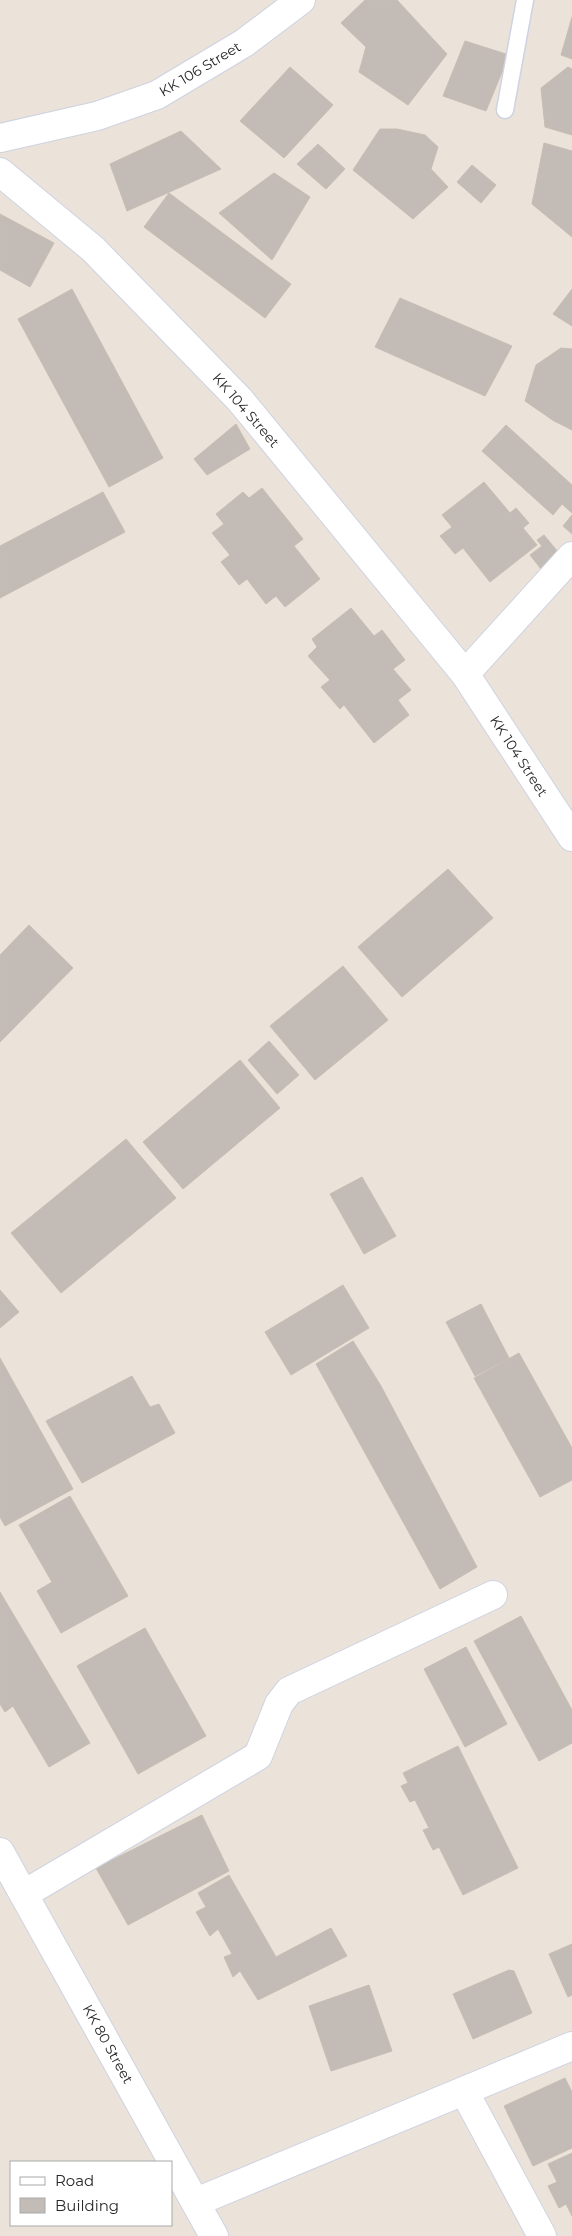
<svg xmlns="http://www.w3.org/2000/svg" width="572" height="2236" font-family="Montserrat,sans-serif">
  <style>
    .building { fill: #c3bcb6; stroke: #c6beb3 }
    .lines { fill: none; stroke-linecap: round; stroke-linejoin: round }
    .lane-casing { stroke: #ced3e2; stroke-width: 19 }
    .street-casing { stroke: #ced3e2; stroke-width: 30 }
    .secondary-casing { stroke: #ced3e2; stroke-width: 30 }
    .lane { stroke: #fff; stroke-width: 16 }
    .street { stroke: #fff; stroke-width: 28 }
    .secondary { stroke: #fff; stroke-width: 28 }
    .labels { text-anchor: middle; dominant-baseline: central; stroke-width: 4; stroke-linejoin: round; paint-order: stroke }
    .street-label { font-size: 14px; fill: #282828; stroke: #fff }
  </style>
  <rect width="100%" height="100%" fill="#ebe2d9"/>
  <path class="building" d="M365,0H397L447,54L408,105L359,72L366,47L341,23Z
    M572,17V59L561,55Z
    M465,41L509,55L486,111L443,96Z
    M290,67L333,105L284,158L240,121Z
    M568,67L572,69V135L545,127L541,88Z
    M380,129H397L425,135L438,147L431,169L448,187L413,219L353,170Z
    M181,131L221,169L127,211L110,164Z
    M544,143L572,151V237L532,204Z
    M318,144L345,169L326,189L297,164Z
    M472,165L496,185L481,203L457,182Z
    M274,173L310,197L272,260L219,213Z
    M169,193L291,284L265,318L144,227Z
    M0,214L54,243L30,287L0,270Z
    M72,289L163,458L109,487L18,319Z
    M572,289V326L553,314Z
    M400,298L512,346L485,396L375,347Z
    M561,348L572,349V430L554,421L525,401L536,365Z
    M236,424L250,449L207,475L194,459Z
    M506,425L572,485V513L562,504L553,515L482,451Z
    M484,482L510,513L516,508L529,523L523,528L537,545L490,582L463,548L455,554L440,536L452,527L442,515Z
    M262,488L303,539L294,546L320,579L285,607L276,596L266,604L247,579L239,585L221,562L230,555L212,533L224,524L216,514L243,492L249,498Z
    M103,492L125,532L0,598V546Z
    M572,515V534L563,526Z
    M544,535L558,552L541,569L530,555L542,546L537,540Z
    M351,608L374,636L382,630L405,660L393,669L411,690L398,700L409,715L374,743L344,705L340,709L321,687L330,680L308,656L317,647L312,639Z
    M448,869L493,918L402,997L358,947Z
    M29,925L73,968L0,1042V955Z
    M343,966L388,1020L315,1080L270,1026Z
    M269,1041L299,1075L277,1094L248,1060Z
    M240,1060L280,1108L183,1189L143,1142Z
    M126,1139L176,1198L61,1293L11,1233Z
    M362,1177L396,1236L364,1254L330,1194Z
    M343,1285L369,1328L291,1375L265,1332Z
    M0,1290L19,1312L0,1328Z
    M481,1304L509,1358L475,1376L446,1322Z
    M353,1341L381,1386L477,1567L440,1589L316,1364Z
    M519,1353L572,1448V1480L540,1497L474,1378Z
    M0,1358L73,1489L5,1526L0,1517Z
    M132,1376L150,1407L159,1404L175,1433L82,1483L46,1421Z
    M70,1496L128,1596L61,1633L37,1591L52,1582L19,1525Z
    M0,1592L90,1743L49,1767L13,1706L5,1712L0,1704Z
    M521,1616L572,1710V1743L539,1761L474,1641Z
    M145,1628L206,1736L138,1774L77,1666Z
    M466,1647L507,1724L465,1747L424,1669Z
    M458,1746L518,1868L463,1895L439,1847L433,1850L423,1830L429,1828L415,1800L410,1802L401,1786L408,1783L403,1773Z
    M202,1815L229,1871L128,1925L96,1868Z
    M229,1875L276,1957L331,1928L347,1956L258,2000L240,1971L233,1977L224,1957L232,1954L218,1929L210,1936L196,1912L206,1907L198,1893Z
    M572,1944V1995L568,1997L549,1954Z
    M509,1970L514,1971L532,2013L473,2039L453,1994Z
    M369,1985L392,2051L331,2071L309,2006Z
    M565,2078L572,2092V2148L533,2166L504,2106Z
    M572,2153V2216L566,2204L559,2208L548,2186L557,2182L548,2164Z"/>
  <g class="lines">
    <defs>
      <path id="lane" d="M505,110L525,0"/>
      <path id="street" d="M0,138L97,116L157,95L244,43L301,0
        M465,674L572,556
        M0,1852L214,2236
        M24,1894L258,1756L279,1704L289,1691L493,1595
        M464,2091L542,2236
        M196,2202L572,2046"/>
      <path id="secondary" d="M0,172L93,249L240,400L465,674L572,837"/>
    </defs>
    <use href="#lane" class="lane-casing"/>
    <use href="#street" class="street-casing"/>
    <use href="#secondary" class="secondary-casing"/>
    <use href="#lane" class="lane"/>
    <use href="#street" class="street"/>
    <use href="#secondary" class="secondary"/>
  </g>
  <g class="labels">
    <g class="street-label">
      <text transform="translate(200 69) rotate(-31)">KK 106 Street</text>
      <text transform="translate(246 410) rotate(49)">KK 104 Street</text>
      <text transform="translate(519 756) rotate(57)">KK 104 Street</text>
      <text transform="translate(108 2044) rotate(61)">KK 80 Street</text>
    </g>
  </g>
  <rect x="10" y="2161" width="162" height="65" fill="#ffffff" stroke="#a9a9a9"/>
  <rect x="20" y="2177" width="25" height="8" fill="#ffffff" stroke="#a9a9a9"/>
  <text x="55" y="2186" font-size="15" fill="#282828">Road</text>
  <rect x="20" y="2198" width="25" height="15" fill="#c3bcb6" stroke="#a9a9a9"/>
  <text x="55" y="2211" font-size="15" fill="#282828">Building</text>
</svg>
